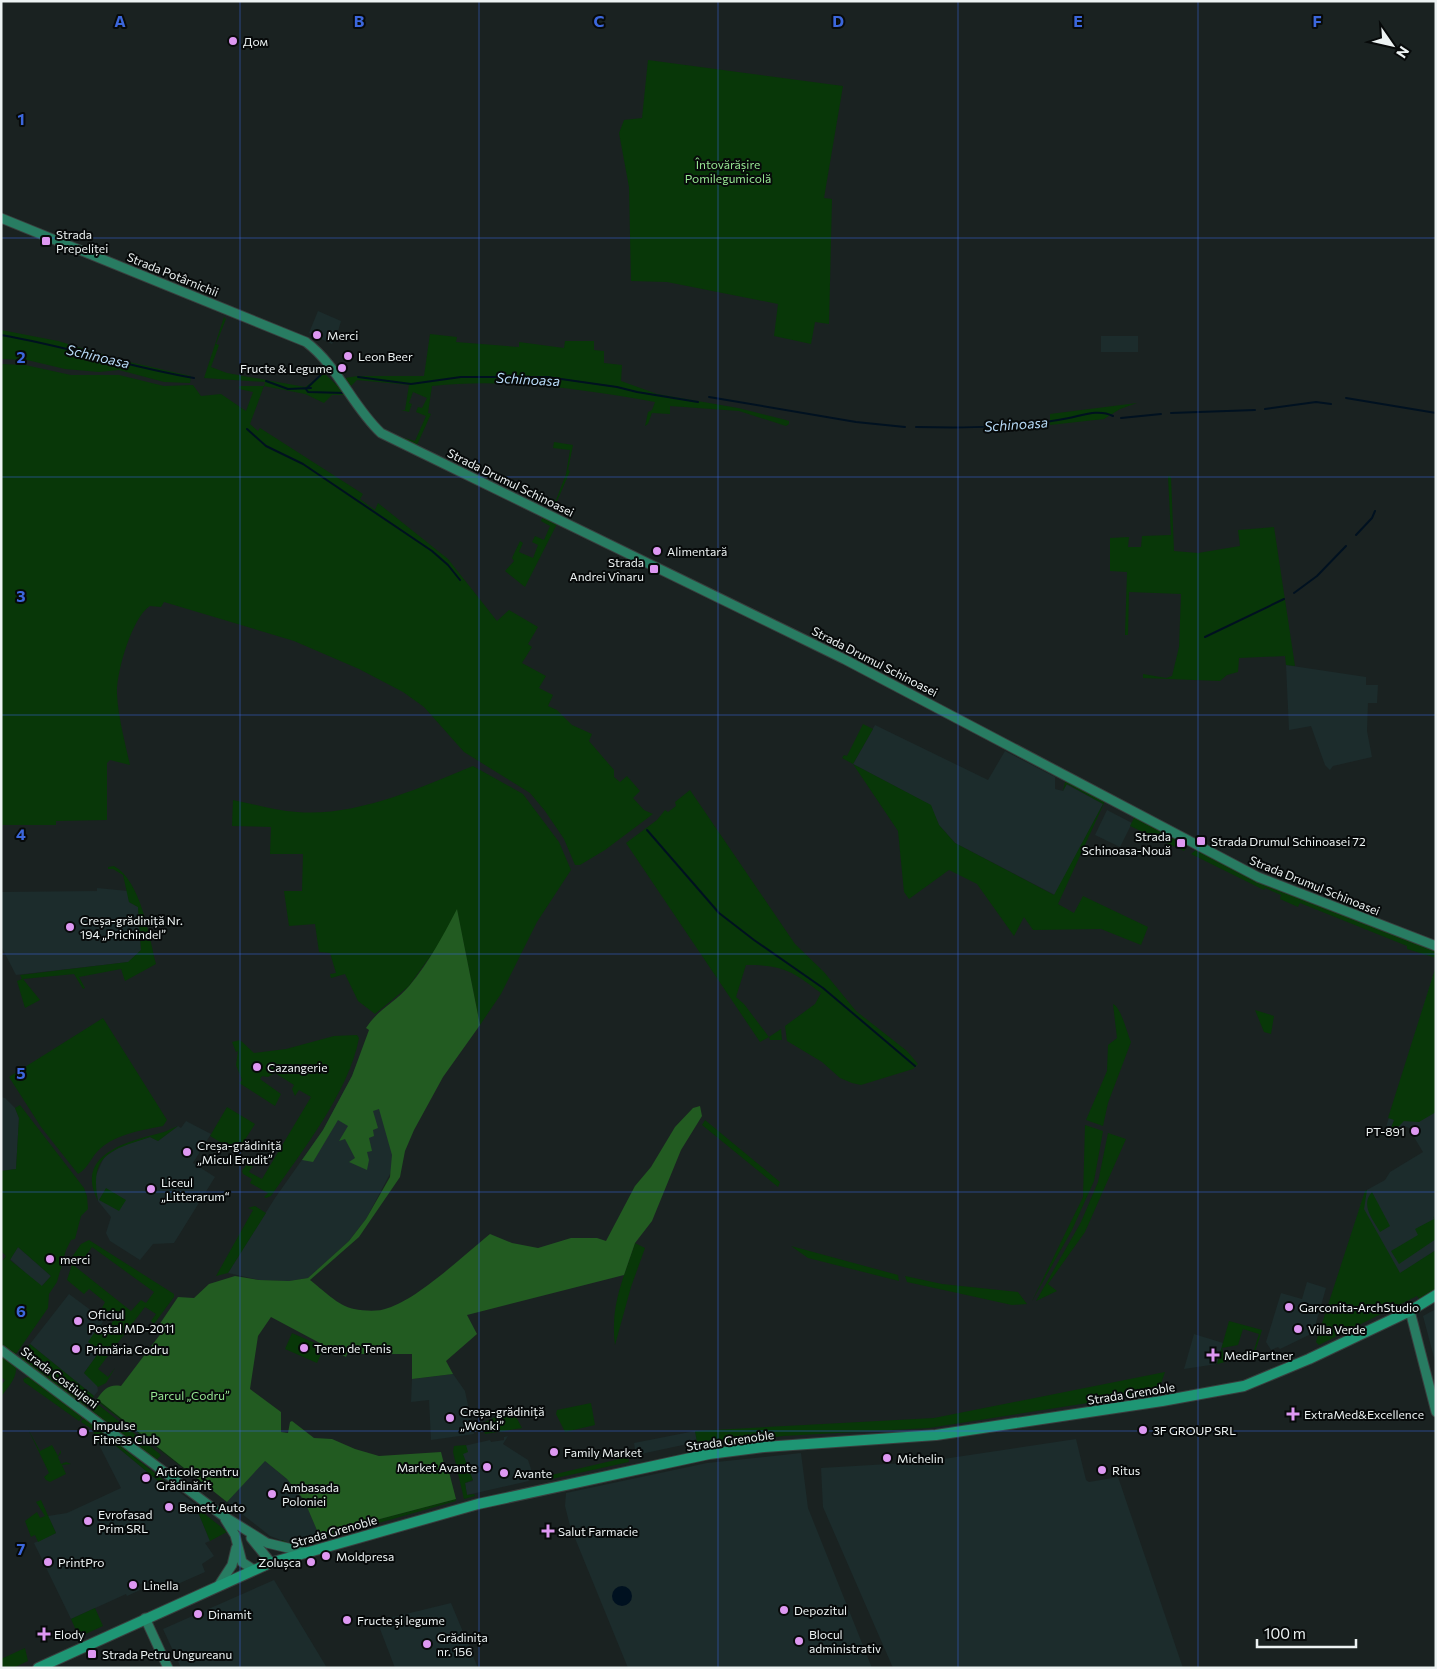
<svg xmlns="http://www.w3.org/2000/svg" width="1437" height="1669" font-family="Commissioner,sans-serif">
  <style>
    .built { fill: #1c2c2c }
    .green { fill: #083708; fill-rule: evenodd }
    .forest { fill: #225b21 }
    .water { fill: #001120 }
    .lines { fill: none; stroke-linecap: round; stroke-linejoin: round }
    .stream { stroke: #001120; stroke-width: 2 }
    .secondary-casing { stroke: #383f3e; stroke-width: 11 }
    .primary-casing { stroke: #383f3e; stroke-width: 12 }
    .secondary { stroke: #287c62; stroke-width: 9 }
    .primary { stroke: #1e9674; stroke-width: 10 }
    .grid { fill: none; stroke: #3c67dc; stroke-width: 1; stroke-opacity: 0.55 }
    .poi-dot { fill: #de98f2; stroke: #070a0a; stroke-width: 2 }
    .labels { text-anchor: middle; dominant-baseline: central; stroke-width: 4; stroke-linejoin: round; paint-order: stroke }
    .poi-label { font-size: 12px; fill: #edf3f3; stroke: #070a0a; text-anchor: start }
    .park-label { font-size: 12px; fill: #97e693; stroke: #070a0a }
    .street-label { font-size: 12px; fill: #edf3f3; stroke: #070a0a }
    .water-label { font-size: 14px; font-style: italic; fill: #b6d9f6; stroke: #070a0a }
    .grid-label { font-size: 16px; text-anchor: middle; font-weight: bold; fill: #3c67dc; stroke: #070a0a; stroke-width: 4; stroke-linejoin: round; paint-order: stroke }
  </style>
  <rect width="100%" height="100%" fill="#1a2221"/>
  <path class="built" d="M318,311L341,321L336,338L332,344L309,333Z
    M1101,336H1138V352H1101Z
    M1286,665L1366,677V685H1378L1377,703H1368L1367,731L1372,757L1333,766L1330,770L1325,765L1311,726L1289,730Z
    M875,725L988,780L1005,751L1055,777V789L1063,791L1066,784L1103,804L1055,895L955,843L939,825L930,805L853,764Z
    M1107,810L1132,823L1120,847L1095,835Z
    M97,888L128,891L129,902L138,907L141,950L129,962L16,975L1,946V892L97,891Z
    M1436,966V1250L1323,1324L1365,1191L1385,1180L1390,1172L1423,1152L1414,1137L1420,1134L1415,1126L1409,1128L1404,1126L1394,1139L1392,1138L1394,1131L1386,1127Z
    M362,1051L398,1159L366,1219L349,1241L308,1278L289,1281L259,1280L228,1273L275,1198L323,1130L352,1076Z
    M1,1097L5,1098L15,1108L19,1118L16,1169L1,1171Z
    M186,1121L211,1134L193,1163L215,1177L174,1243L153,1244L140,1260L110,1241L106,1233L111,1217L98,1201L94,1180L104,1157L121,1146L150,1137L158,1141L178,1126L181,1128Z
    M18,1247L51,1276L41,1287L10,1259Z
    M1307,1282L1326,1288L1313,1333L1280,1349L1278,1347L1271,1350L1266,1342L1281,1293L1302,1299Z
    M69,1294L104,1320L89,1342L100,1351L84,1373L97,1384L98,1391L94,1396L30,1344Z
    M1436,1309V1365L1423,1316Z
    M1194,1334L1223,1343L1217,1364L1184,1369Z
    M453,1374L465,1391L474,1434L431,1440L429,1400L411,1402L412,1379Z
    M695,1431L697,1442L636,1455L634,1443Z
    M104,1436L163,1485L166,1482L203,1510L198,1512L210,1541L205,1543L214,1556L202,1564L205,1572L164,1590H160L156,1581L152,1582L151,1580L138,1585L140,1590L127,1596L126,1594L71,1619L34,1543L56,1533L48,1516L67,1513L121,1488L98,1443Z
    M508,1436L503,1444L528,1460L534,1478H528L529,1481L467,1495L465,1483L473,1481L455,1448L490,1440L491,1442L504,1440V1437Z
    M1076,1439L1086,1480L1089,1482L1118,1477L1183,1668H893L823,1507L821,1468L923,1462Z
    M801,1453L808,1508L872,1668H628L570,1526L565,1506L566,1493L707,1463Z
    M264,1460L287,1479L304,1500L319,1535L289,1543L270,1536L227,1502Z
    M274,1580L327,1668H181L163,1629Z
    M451,1603L478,1668H395L377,1621Z"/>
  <path class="green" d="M648,60L843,86L824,198L832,199L829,324L815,322L811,344L774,336L778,304L667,282L631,281L629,187L619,133L624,120L642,118Z
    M224,317L226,319L216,344L219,345L211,367L227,373L305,387L324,373L347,395H332L324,403L305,394L264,386L250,424L258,431L260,428L363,494L360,499L375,510L378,503L448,559L497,621L509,610L538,627L528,644L532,647L522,663L546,676L539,688L553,695L548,706L557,710L572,725L592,734L589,741L614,770V777L620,782L627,776L640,791L633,798L644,810L653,814L605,850L580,865H575L564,839L545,811L530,793L464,752L424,707L403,692L359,669L294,641L164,602L161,607L150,606C132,617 116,673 117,694C118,717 125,742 130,765L110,760L107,763V820L56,821V825H1V364L25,365L71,375H119L164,386L193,385L201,396L221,394L246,411L253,392L239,389V386H264L265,382L204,378Z
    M1,330L58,341L125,361L191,376L190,383L164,382L119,370L99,372L65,369L27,360L1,359Z
    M430,334L457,337L456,342L519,347V342L564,348L565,341H594V350L604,351V363L622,365L621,381L657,394L738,408L786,420L789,421V424L786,426L739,411L670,406V414L652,413L648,424L645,426L648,412L652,410L655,402C583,389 505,378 432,386L428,413L431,414L417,445L401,437L415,441L426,416L416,412L418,407L422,408L427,398L413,392L409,403L412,404L409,412L401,410H405L409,385L357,380L351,386L345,378L358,376H424Z
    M1137,403L1120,409L1104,419L1050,425V414Z
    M554,442L573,445L568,470L570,471L555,506L545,502L547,498L556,500L566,474L570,450L553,448Z
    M1168,476L1171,477L1174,551L1198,553L1240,546L1238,530L1274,527L1295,666L1286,665L1285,656L1239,658L1238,672L1227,675L1220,681L1143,678V674L1166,678L1172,676L1179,647L1181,594L1129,592L1128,635H1125L1127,572L1110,571V538L1129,537L1128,547H1141L1142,536L1171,535Z
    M543,517L557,524L525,587L505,571L514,561L512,558L520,541L523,543L519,552L533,558L538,545L532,542L535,536L544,540L550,526L541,521Z
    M863,724L873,729L853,764L931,805L939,825L955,843L1054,895L1103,804L1067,784L1063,791L1065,782L1069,780L1105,801L1058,904L1074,913L1083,896L1148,927L1141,945L1101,929L1033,930L1024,917L1014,936L977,884L949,870L909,899L904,892L898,831L853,764L842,758L844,755L847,756Z
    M473,766L523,794L559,842L571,870L537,922L501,994L480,1025L457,910L439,944L409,986L375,1014L358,1001L345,974L331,978L330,974L336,973L330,953L319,952L315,924L289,926L284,891H302L303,854H270L271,827L232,826L233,800C254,804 276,811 297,812C355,817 420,788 473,766Z
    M690,790L795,944L824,972L856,1011L907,1051L918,1064L913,1069L861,1085L852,1083L840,1078L822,1062L787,1041L785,1026L815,1004L821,993C792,971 783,965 746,965L736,997L744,1004L769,1037L781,1029L782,1040H770L769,1037L760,1042L626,843L657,820L665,810L668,812L676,806L675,802Z
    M1135,816L1188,844L1184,851L1130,826Z
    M1197,849L1436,949V958L1407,949V946L1300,903L1298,907L1280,899L1281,895L1265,888L1264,890L1191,854Z
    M114,866C141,881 149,936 156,964L125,981L121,969L79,977L85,988L83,989L74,974L23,979L40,1000L25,1008L17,981L22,979L20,975L128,962L141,950L138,907L129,902L123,875L113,869H108V867Z
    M1436,966V1112L1419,1122L1404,1121L1394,1131L1391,1128L1394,1120L1388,1118Z
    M1113,1004C1121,1007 1127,1033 1131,1042L1108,1103L1103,1126L1086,1120L1107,1071L1108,1045L1117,1038Z
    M1255,1010L1274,1016L1271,1034L1264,1032Z
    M103,1018L167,1120L163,1126C143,1130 117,1134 101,1148C91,1156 89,1168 78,1174L41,1127L9,1077Z
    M357,1035L359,1038C349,1092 302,1151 271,1196L266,1198L264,1197L268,1193L250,1183L252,1179L243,1174L242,1171L247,1164H254L249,1172L262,1179L311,1097L299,1090L295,1096L292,1089L294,1085L275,1073L268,1077L262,1076L260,1079L281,1094L275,1106L239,1083L242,1080L236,1065L238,1051L236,1052L232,1042L240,1040L254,1053L286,1049L334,1036Z
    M20,1105L84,1188L87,1196L88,1209L81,1216L75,1239L71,1240L66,1250L57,1282L49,1294L48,1308L16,1354L1,1345V1262L6,1256L1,1251V1171L16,1169L19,1118L15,1108ZM18,1247L51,1276L42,1286L10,1260Z
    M227,1107L255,1124L237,1152L210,1136Z
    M705,1120L780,1182L778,1187L702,1125Z
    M1085,1125L1103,1131L1094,1181L1072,1230L1032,1301L1083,1197Z
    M178,1126L158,1141L150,1137C111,1150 89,1154 98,1201C73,1153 130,1141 164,1132C169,1130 173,1128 178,1126Z
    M1108,1133L1126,1139L1085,1232L1048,1284L1057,1291L1036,1301L1081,1222L1098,1182Z
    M106,1188L126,1200L119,1211L99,1200Z
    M1367,1190L1364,1209L1400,1273L1436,1250V1289L1419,1299L1417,1296L1319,1345L1316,1342L1365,1191Z
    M1372,1192L1390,1226L1380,1232C1373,1220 1360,1205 1372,1192Z
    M255,1206L266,1213L228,1273L216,1276L253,1210L248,1208Z
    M1433,1216L1436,1221V1239L1399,1264L1391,1251L1418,1235L1415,1229L1434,1219Z
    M89,1240L174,1294V1297L154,1324L151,1321L156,1314L145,1307L98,1369L108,1377L115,1368L106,1383L98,1387L84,1373L100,1351L88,1342L100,1325L107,1330L115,1318L102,1308L105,1302L89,1289L84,1294L67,1280L72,1264L131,1311L141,1300L146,1303L154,1292L92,1247L84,1258L90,1263L84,1266L72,1257L81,1244Z
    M635,1243L645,1248L631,1287L615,1345C610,1305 623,1280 635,1243Z
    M791,1246L898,1275L899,1281L808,1258Z
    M905,1276L942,1284L1018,1292L1027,1304L1012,1305L907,1282Z
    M1229,1321L1262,1330L1254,1355L1252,1356L1259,1334L1243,1329L1238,1345L1222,1348L1225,1362L1217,1364Z
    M292,1333L324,1347L317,1363L285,1349Z
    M30,1344L94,1396L86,1408L22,1361L21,1357Z
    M1,1354L16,1367C17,1378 8,1387 1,1397V1386L5,1380L1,1377Z
    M1165,1372L1158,1392L929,1428L783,1436L698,1447L695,1431L934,1418Z
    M30,1376L83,1416L79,1421L24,1382L23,1379Z
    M97,1399L215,1493L96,1400Z
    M95,1402L161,1455L156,1461L92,1411Z
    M591,1403L595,1425L565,1432L556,1414L557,1410Z
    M512,1409L522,1428L485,1434L482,1425L485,1422Z
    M84,1417L166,1482L163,1485L104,1436L98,1443L92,1429L81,1422Z
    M28,1429L40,1451L52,1445L58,1456L61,1450V1453L58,1457L61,1464L66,1462L71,1464L62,1465L66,1474L50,1482L46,1480L44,1477L49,1473Z
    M466,1445L468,1452L463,1454L473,1480L465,1483L467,1495L474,1494L475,1496L464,1499L453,1452L454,1446Z
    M628,1457L629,1462L547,1480L543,1477Z
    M456,1499V1501L305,1544L281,1543L282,1540L289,1543Z
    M41,1500L56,1533L38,1542L35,1535L31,1537L25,1521L37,1512L40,1518L45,1516L36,1502Z
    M201,1511L225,1530L227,1532L210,1541L198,1512Z
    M95,1608L103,1626L79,1637L71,1619Z
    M25,1648L28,1661L13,1668H1V1659Z"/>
  <path class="forest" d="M457,909L480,1025L443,1077L414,1130L405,1151L400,1177L359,1237L310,1280C322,1289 338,1306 354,1309C365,1311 378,1312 388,1308C418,1299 465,1254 490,1234L512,1243L538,1248L571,1238H597L606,1241L635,1186L651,1167L675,1127L693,1108L700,1106L702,1116L681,1150L652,1221L635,1243L624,1275L467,1315L477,1334L446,1361L453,1374L412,1379V1354H347L346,1357L271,1317L258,1336L250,1389L281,1412V1432L288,1433L290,1422L292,1421L314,1438L332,1439L355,1449L379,1456L441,1452L446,1472H449L456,1499L319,1535L304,1500L287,1479L265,1461L227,1502L97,1399C104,1389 109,1384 121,1386L162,1332L157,1328L178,1297L194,1298L209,1284L235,1276L259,1280L289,1281L308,1278L349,1241L366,1219L390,1177L392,1155L379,1109L373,1111L378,1128L373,1130L374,1136L369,1138L372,1151L367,1152L369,1160L367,1170L349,1162L355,1158L345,1139L339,1141L348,1126L338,1120L313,1162L302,1160L323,1130L352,1076L369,1030L366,1028C379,1008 396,1002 410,985C429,962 443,936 457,909Z"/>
  <path class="water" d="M612 1596a10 10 0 1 1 20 0a10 10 0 1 1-20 0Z"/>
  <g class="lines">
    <path class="stream" d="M1,335C66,346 129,367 194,378
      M325,371L306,389L308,392L345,393
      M358,377L411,384L461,377H547L617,387L637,392L698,402
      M266,381L288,389L311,388
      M709,397L856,422L905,427
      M1346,398L1436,413
      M1265,409L1316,402L1331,404
      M1171,413L1255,410
      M1121,418L1161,414
      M916,427C967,428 1019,428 1069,418C1084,415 1099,409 1113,416
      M247,429L266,446L303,464L432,551L448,565L460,580
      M1356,535L1372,518L1375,511
      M1294,593L1317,576L1346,546
      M1205,637L1284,599
      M647,830L719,913L754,940L823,988L915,1066"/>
    <defs>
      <path id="secondary" d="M1,218L306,342C338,366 352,406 381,433L844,659L1258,877L1436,946
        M1410,1311L1436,1412
        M1,1350L222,1515L267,1543L305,1552
        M225,1519L235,1535L242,1562L254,1570
        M251,1538L268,1559L264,1566
        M219,1585L232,1565L236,1548
        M145,1618L168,1668"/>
      <path id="primary" d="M38,1668L270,1563L478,1504L709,1454L764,1447L936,1435L1162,1401L1244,1386L1309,1359L1410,1311L1436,1295"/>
    </defs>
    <use href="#secondary" class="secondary-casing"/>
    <use href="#primary" class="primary-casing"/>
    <use href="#secondary" class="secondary"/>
    <use href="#primary" class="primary"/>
  </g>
  <path class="grid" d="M240,1V1668M479,1V1668M718,1V1668M958,1V1668M1198,1V1668M1,238H1436M1,477H1436M1,715H1436M1,954H1436M1,1192H1436M1,1431H1436"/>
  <g class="poi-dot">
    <circle cx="233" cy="41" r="5"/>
    <rect x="41" y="236" width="10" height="10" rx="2.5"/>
    <circle cx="317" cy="335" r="5"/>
    <circle cx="348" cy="356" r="5"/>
    <circle cx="342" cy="368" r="5"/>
    <circle cx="657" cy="551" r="5"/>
    <rect x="649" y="564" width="10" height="10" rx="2.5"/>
    <rect x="1196" y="836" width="10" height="10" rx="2.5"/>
    <rect x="1176" y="838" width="10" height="10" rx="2.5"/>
    <circle cx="70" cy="927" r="5"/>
    <circle cx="257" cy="1067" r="5"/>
    <circle cx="1415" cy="1131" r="5"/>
    <circle cx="187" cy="1152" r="5"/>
    <circle cx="151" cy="1189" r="5"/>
    <circle cx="50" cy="1259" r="5"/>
    <circle cx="1289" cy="1307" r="5"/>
    <circle cx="78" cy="1321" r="5"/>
    <circle cx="1298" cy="1329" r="5"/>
    <circle cx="304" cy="1348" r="5"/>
    <circle cx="76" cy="1349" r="5"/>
    <path d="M1210.5 1347.5h5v5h5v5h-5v5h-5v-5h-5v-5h5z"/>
    <path d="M1290.5 1406.5h5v5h5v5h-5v5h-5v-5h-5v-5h5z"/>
    <circle cx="450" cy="1418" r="5"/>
    <circle cx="1143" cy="1430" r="5"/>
    <circle cx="83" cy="1432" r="5"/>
    <circle cx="554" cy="1452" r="5"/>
    <circle cx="887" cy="1458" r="5"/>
    <circle cx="487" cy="1467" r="5"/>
    <circle cx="1102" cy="1470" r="5"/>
    <circle cx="504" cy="1473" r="5"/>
    <circle cx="146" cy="1478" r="5"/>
    <circle cx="272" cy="1494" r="5"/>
    <circle cx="169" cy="1507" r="5"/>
    <circle cx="88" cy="1521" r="5"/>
    <path d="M545.5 1523.5h5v5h5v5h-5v5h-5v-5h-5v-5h5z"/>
    <circle cx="326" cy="1556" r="5"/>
    <circle cx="48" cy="1562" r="5"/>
    <circle cx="311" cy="1562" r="5"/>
    <circle cx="133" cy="1585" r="5"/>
    <circle cx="784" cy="1610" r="5"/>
    <circle cx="198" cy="1614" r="5"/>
    <circle cx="347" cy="1620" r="5"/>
    <path d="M41.5 1626.5h5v5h5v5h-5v5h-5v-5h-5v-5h5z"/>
    <circle cx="799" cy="1641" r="5"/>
    <circle cx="427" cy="1644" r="5"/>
    <rect x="87" y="1649" width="10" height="10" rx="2.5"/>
  </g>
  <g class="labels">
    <g class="poi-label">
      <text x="243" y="41">Дом</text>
      <text x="56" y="234">Strada<tspan x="56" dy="14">Prepeliței</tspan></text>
      <text x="327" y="335">Merci</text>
      <text x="358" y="356">Leon Beer</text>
      <text x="332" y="368" text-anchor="end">Fructe &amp; Legume</text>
      <text x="667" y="551">Alimentară</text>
      <text x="644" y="562" text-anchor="end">Strada<tspan x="644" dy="14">Andrei Vînaru</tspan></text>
      <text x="1171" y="836" text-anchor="end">Strada<tspan x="1171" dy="14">Schinoasa-Nouă</tspan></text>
      <text x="1211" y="841">Strada Drumul Schinoasei 72</text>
      <text x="80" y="920">Creșa-grădiniță Nr.<tspan x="80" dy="14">194 „Prichindel”</tspan></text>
      <text x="267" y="1067">Cazangerie</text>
      <text x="1405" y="1131" text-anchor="end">PT-891</text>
      <text x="197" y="1145">Creșa-grădiniță<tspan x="197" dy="14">„Micul Erudit”</tspan></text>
      <text x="161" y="1182">Liceul<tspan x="161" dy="14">„Litterarum“</tspan></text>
      <text x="60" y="1259">merci</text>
      <text x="1299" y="1307">Garconita-ArchStudio</text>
      <text x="88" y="1314">Oficiul<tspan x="88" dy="14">Poștal MD-2011</tspan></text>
      <text x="1308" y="1329">Villa Verde</text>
      <text x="314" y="1348">Teren de Tenis</text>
      <text x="86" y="1349">Primăria Codru</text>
      <text x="1224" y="1355">MediPartner</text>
      <text x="460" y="1411">Creșa-grădiniță<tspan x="460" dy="14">„Wonki”</tspan></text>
      <text x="1304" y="1414">ExtraMed&amp;Excellence</text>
      <text x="93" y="1425">Impulse<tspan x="93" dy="14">Fitness Club</tspan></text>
      <text x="1153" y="1430">3F GROUP SRL</text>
      <text x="564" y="1452">Family Market</text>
      <text x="897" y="1458">Michelin</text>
      <text x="477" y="1467" text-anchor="end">Market Avante</text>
      <text x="1112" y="1470">Ritus</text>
      <text x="156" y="1471">Articole pentru<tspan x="156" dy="14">Grădinărit</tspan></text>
      <text x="514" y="1473">Avante</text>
      <text x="282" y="1487">Ambasada<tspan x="282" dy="14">Poloniei</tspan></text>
      <text x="179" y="1507">Benett Auto</text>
      <text x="98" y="1514">Evrofasad<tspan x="98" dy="14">Prim SRL</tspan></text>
      <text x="558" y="1531">Salut Farmacie</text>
      <text x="336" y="1556">Moldpresa</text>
      <text x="58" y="1562">PrintPro</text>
      <text x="301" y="1562" text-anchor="end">Zolușca</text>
      <text x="143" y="1585">Linella</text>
      <text x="794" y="1610">Depozitul</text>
      <text x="208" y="1614">Dinamit</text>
      <text x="357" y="1620">Fructe și legume</text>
      <text x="54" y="1634">Elody</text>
      <text x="809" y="1634">Blocul<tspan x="809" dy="14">administrativ</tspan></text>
      <text x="437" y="1637">Grădinița<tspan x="437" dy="14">nr. 156</tspan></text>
      <text x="102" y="1654">Strada Petru Ungureanu</text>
    </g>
    <g class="park-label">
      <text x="728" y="164">Întovărășire<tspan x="728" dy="14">Pomilegumicolă</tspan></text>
      <text x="190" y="1395">Parcul „Codru”</text>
    </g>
    <g class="street-label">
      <text transform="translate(173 274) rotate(22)">Strada Potârnichii</text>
      <text transform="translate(511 482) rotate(26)">Strada Drumul Schinoasei</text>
      <text transform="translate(875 661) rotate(27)">Strada Drumul Schinoasei</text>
      <text transform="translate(1315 885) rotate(22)">Strada Drumul Schinoasei</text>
      <text transform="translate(60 1377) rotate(37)">Strada Costiujeni</text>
      <text transform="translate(1131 1393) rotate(-9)">Strada Grenoble</text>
      <text transform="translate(730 1440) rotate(-8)">Strada Grenoble</text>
      <text transform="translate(334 1531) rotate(-16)">Strada Grenoble</text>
    </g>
    <g class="water-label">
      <text transform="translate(98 356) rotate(13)">Schinoasa</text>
      <text transform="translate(528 379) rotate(3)">Schinoasa</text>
      <text transform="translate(1016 424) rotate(-4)">Schinoasa</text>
    </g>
  </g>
  <g class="grid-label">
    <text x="120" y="27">A</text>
    <text x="359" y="27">B</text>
    <text x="599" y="27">C</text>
    <text x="838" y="27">D</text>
    <text x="1078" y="27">E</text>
    <text x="1317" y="27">F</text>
    <text x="21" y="125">1</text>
    <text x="21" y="363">2</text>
    <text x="21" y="602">3</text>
    <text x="21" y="840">4</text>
    <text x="21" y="1079">5</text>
    <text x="21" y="1317">6</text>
    <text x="21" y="1555">7</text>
  </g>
  <rect width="1437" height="1669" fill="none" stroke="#edf3f3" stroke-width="5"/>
  <g transform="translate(1392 45) rotate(124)" stroke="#070a0a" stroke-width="4" paint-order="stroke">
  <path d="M0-4L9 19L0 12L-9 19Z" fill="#edf3f3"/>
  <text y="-8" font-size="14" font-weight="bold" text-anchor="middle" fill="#edf3f3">N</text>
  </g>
  <path d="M1257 1639v8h99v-8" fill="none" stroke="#edf3f3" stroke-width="2.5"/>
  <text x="1264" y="1639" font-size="15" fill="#edf3f3" stroke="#070a0a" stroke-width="4" paint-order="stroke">100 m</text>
</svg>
